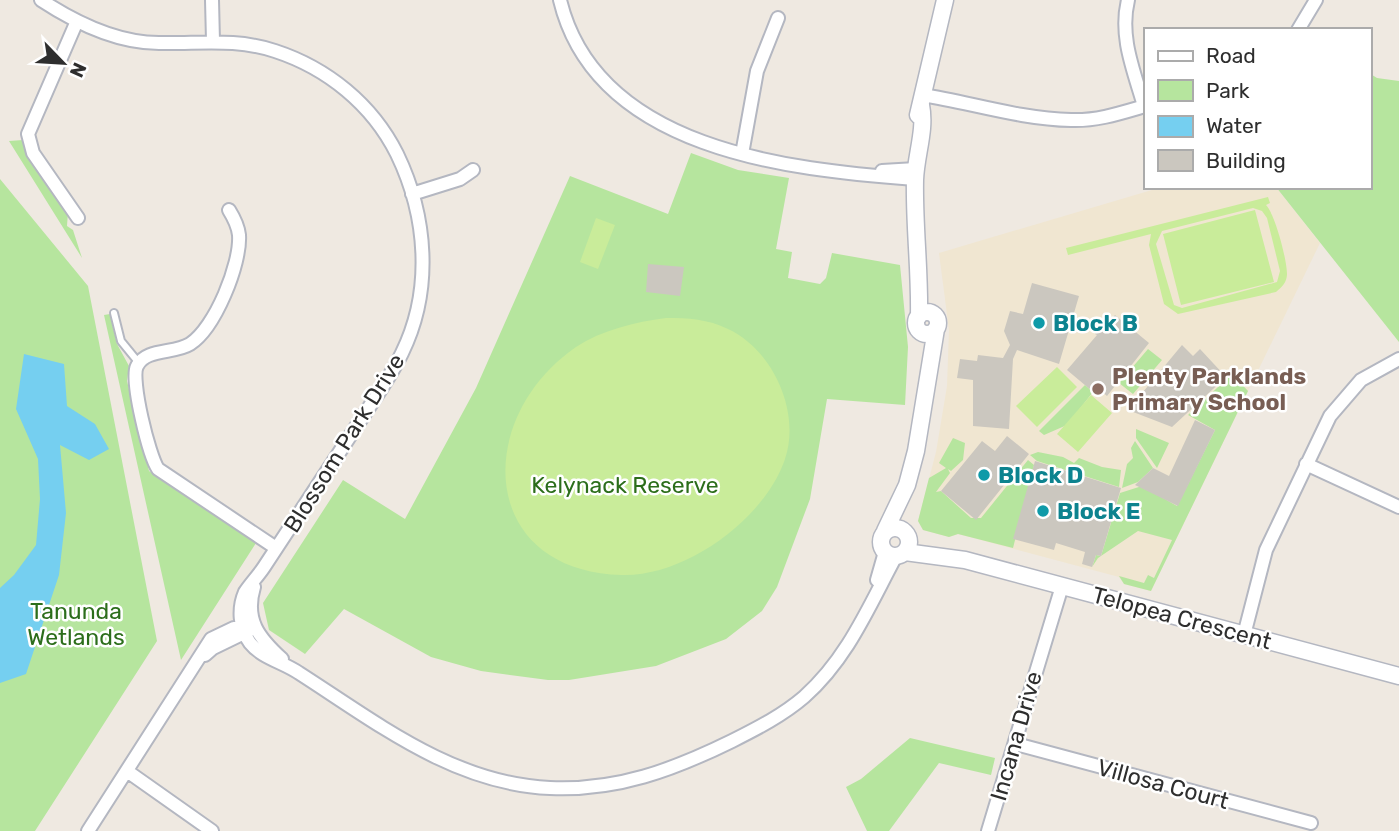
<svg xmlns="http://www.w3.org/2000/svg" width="1399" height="831" font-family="Rubik,sans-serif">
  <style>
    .education { fill: #f0e6d1 }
    .green { fill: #b6e59e }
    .pitch { fill: #c9ec9a; fill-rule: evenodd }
    .water { fill: #75cff0 }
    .building { fill: #cbc7bf }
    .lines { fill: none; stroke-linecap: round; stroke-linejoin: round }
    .lane-casing { stroke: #b4b7c1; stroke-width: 10 }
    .street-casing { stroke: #b4b7c1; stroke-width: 16 }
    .secondary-casing { stroke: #b4b7c1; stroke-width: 19 }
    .lane { stroke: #fff; stroke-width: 6 }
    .street { stroke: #fff; stroke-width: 12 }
    .secondary { stroke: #fff; stroke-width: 16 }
    .culture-dot { fill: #0f9aa8; stroke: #fff; stroke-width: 2.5 }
    .education-dot { fill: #8d6e63; stroke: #fff; stroke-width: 2.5 }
    .labels { text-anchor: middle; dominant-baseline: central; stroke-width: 5; stroke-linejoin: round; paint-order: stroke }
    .culture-label { font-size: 23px; font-weight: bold; fill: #0d838f; stroke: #fff; text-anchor: start }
    .education-label { font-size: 23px; font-weight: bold; fill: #785e54; stroke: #fff; text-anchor: start }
    .street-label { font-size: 23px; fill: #2e2e2e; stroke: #fff }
    .park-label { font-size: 23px; fill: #2c6e1b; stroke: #fff }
  </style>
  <rect width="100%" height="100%" fill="#efe9e1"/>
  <path class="education" d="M1162,187H1276L1320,243L1151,591L1124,584L1119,577L958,534L949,537L923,530L918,521L936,452L947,386L949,330L939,253Z"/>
  <path class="green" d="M1369,73L1377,78L1399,81V342L1276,187H1369Z
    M23,140L29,157L68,212L67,226L73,230L82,258L9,141Z
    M691,153L738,170L789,178L776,249L792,252L788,278L820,284L826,278L832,253L900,265L908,347L905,405L827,399L810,499L777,587L762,611L726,639L656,666L569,680H548L481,671L431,657L344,609L305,654L269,630L263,603L343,480L405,519L476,388L570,176L668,214Z
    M0,179L88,286L157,641L35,831H0Z
    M110,314L117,344L129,366L127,381L149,471L256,543L181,660L104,315Z
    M1148,349L1162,360L1133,394L1119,383Z
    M1232,374L1248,391L1151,591L1124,584L1119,576L1144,583L1148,575L1154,578L1172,540L1138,531L1098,558L1092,567L1096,555L1101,556L1120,493L1142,486L1177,506L1215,430L1188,415Z
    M1085,385L1093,392L1067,425L1044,435L1039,431Z
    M1136,429L1169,443L1157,468L1136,438Z
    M953,438L965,443L963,460L951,471L948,469L950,473L936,492L941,491L971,518H981L1028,460L1034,465L1013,548L958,534L949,537L923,530L918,521L929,478L946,468L939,463Z
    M1135,441L1153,468L1138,482L1122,488L1127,464L1133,458L1131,448Z
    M1038,452L1063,457L1074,463L1079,458L1102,467L1121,470L1119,487L1037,461L1030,455Z
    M910,738L995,758L991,775L939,763L889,831H867L846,787L861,779Z"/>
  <path class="pitch" d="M1268,197L1270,203L1266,205C1275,214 1287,260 1287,274C1287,282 1282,287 1276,292L1178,314L1164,304L1149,245L1151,234L1068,255L1066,248ZM1253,208L1262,211L1267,218L1280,271L1277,282L1182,308L1174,305L1156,244L1162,231Z
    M1255,210L1274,282L1181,305L1163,234Z
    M596,218L615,225L598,269L580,262Z
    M666,318C688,318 708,319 728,329C773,350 801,412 785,459C765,519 685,577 622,575C478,571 473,418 576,347C602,330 635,322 666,318Z
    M1057,367L1077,387L1037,427L1016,406Z
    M1091,395L1112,413L1078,452L1057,434Z"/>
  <path class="water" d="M24,354L64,364L67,406L95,424L109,449L89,460L60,445L66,513L59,575L26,674L0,683V588L14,575L36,545L40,499L38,459L16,409Z"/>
  <path class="building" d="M648,264L684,267L680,296L646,292Z
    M1032,283L1079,296L1059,364L1017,350L1013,359L1009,429L973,426V380L957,378L960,359L977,361L978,355L1003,358L1010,345L1004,331L1010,311L1023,314Z
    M1115,315L1149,343L1107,396L1095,386L1092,391L1067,370L1097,335L1095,334L1101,326L1104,329Z
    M1182,345L1193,356L1200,349L1226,377L1172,427L1128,410Z
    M1195,420L1215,430L1178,506L1135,485L1153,468L1169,476Z
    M1007,436L1029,454L976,520L941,491L982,441L995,451Z
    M1035,461L1121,488L1101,556L1096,555L1092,567L1082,564L1085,552L1056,543L1054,550L1013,539Z"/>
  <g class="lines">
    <defs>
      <path id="lane" d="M114,313L121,341L139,363"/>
      <path id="street" d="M41,0C76,23 117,43 159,43C199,44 236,38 275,51C327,68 372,104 397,154C427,216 433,290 402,353C389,380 370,405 354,430C324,476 294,521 264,567C258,576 251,583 245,592C238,608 239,628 250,643C262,658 283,662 299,673C377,723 454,784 550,788C617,791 673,770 732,741C758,728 783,715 804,697C848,658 869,606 896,556
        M212,0L213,41
        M560,0C596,149 787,170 915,179
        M1128,0C1119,37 1134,71 1144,106
        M77,21L28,134L33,153L78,218
        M1298,30L1316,0
        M923,95C972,103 1021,119 1071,120C1097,121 1121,113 1145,106
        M742,154L757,71L778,18
        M882,171L916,169
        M412,194L460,179L473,170
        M229,210C234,218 238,226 239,235C241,264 215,328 190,344C174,354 146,348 137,366C130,379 149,456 158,469L276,548
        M1306,464L1399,507
        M877,580L885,552
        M254,587C244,620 259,638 282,659
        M1244,635L1266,550L1330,416L1361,380L1399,359
        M205,655L213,648L250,630
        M1016,744L1311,823
        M127,771L212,831
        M88,831L211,639L234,628L253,627
        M988,831L1062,586"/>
      <path id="secondary" d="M918,115L945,0
        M916 323a11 11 0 1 1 22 0a11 11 0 1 1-22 0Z
        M919,316C920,270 914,225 915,180C916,154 926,130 921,105
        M881 542a14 14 0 1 1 28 0a14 14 0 1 1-28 0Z
        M885,531L907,485L916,451L936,329
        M905,552L965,560L1399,676"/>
    </defs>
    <use href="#lane" class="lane-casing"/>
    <use href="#street" class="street-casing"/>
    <use href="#secondary" class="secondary-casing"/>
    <use href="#lane" class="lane"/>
    <use href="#street" class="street"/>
    <use href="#secondary" class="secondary"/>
  </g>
  <g class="culture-dot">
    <circle cx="1039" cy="323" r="7"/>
    <circle cx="984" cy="475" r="7"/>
    <circle cx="1043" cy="511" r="7"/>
  </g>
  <circle class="education-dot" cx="1098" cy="389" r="7"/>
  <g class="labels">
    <g class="culture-label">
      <text x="1053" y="323">Block B</text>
      <text x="998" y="475">Block D</text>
      <text x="1057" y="511">Block E</text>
    </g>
    <g class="education-label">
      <text x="1112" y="376">Plenty Parklands<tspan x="1112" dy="26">Primary School</tspan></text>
    </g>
    <g class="street-label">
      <text transform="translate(344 443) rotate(-58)">Blossom Park Drive</text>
      <text transform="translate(1182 618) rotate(15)">Telopea Crescent</text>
      <text transform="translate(1016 736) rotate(-74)">Incana Drive</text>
      <text transform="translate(1163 784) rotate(15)">Villosa Court</text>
    </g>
    <g class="park-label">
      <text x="625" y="485">Kelynack Reserve</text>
      <text x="76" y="611">Tanunda<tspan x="76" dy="26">Wetlands</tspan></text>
    </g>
  </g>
  <rect x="1144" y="28" width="228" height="161" fill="#ffffff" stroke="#ababab" stroke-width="2"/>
  <rect x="1158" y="51" width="35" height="10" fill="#ffffff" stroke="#ababab" stroke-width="2"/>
  <text x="1206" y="63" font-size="21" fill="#2e2e2e">Road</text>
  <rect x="1158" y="80" width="35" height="21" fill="#b6e59e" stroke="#ababab" stroke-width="2"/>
  <text x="1206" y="98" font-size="21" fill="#2e2e2e">Park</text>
  <rect x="1158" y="116" width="35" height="21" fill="#75cff0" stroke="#ababab" stroke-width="2"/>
  <text x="1206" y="133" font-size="21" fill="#2e2e2e">Water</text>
  <rect x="1158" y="150" width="35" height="21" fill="#cbc7bf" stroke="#ababab" stroke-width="2"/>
  <text x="1206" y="168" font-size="21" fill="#2e2e2e">Building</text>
  <g transform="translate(63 63) rotate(115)" stroke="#ffffff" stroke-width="5" paint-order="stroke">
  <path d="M0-5L12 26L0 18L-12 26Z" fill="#2e2e2e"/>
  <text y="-10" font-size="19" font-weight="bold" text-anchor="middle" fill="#2e2e2e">N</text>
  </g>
</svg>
